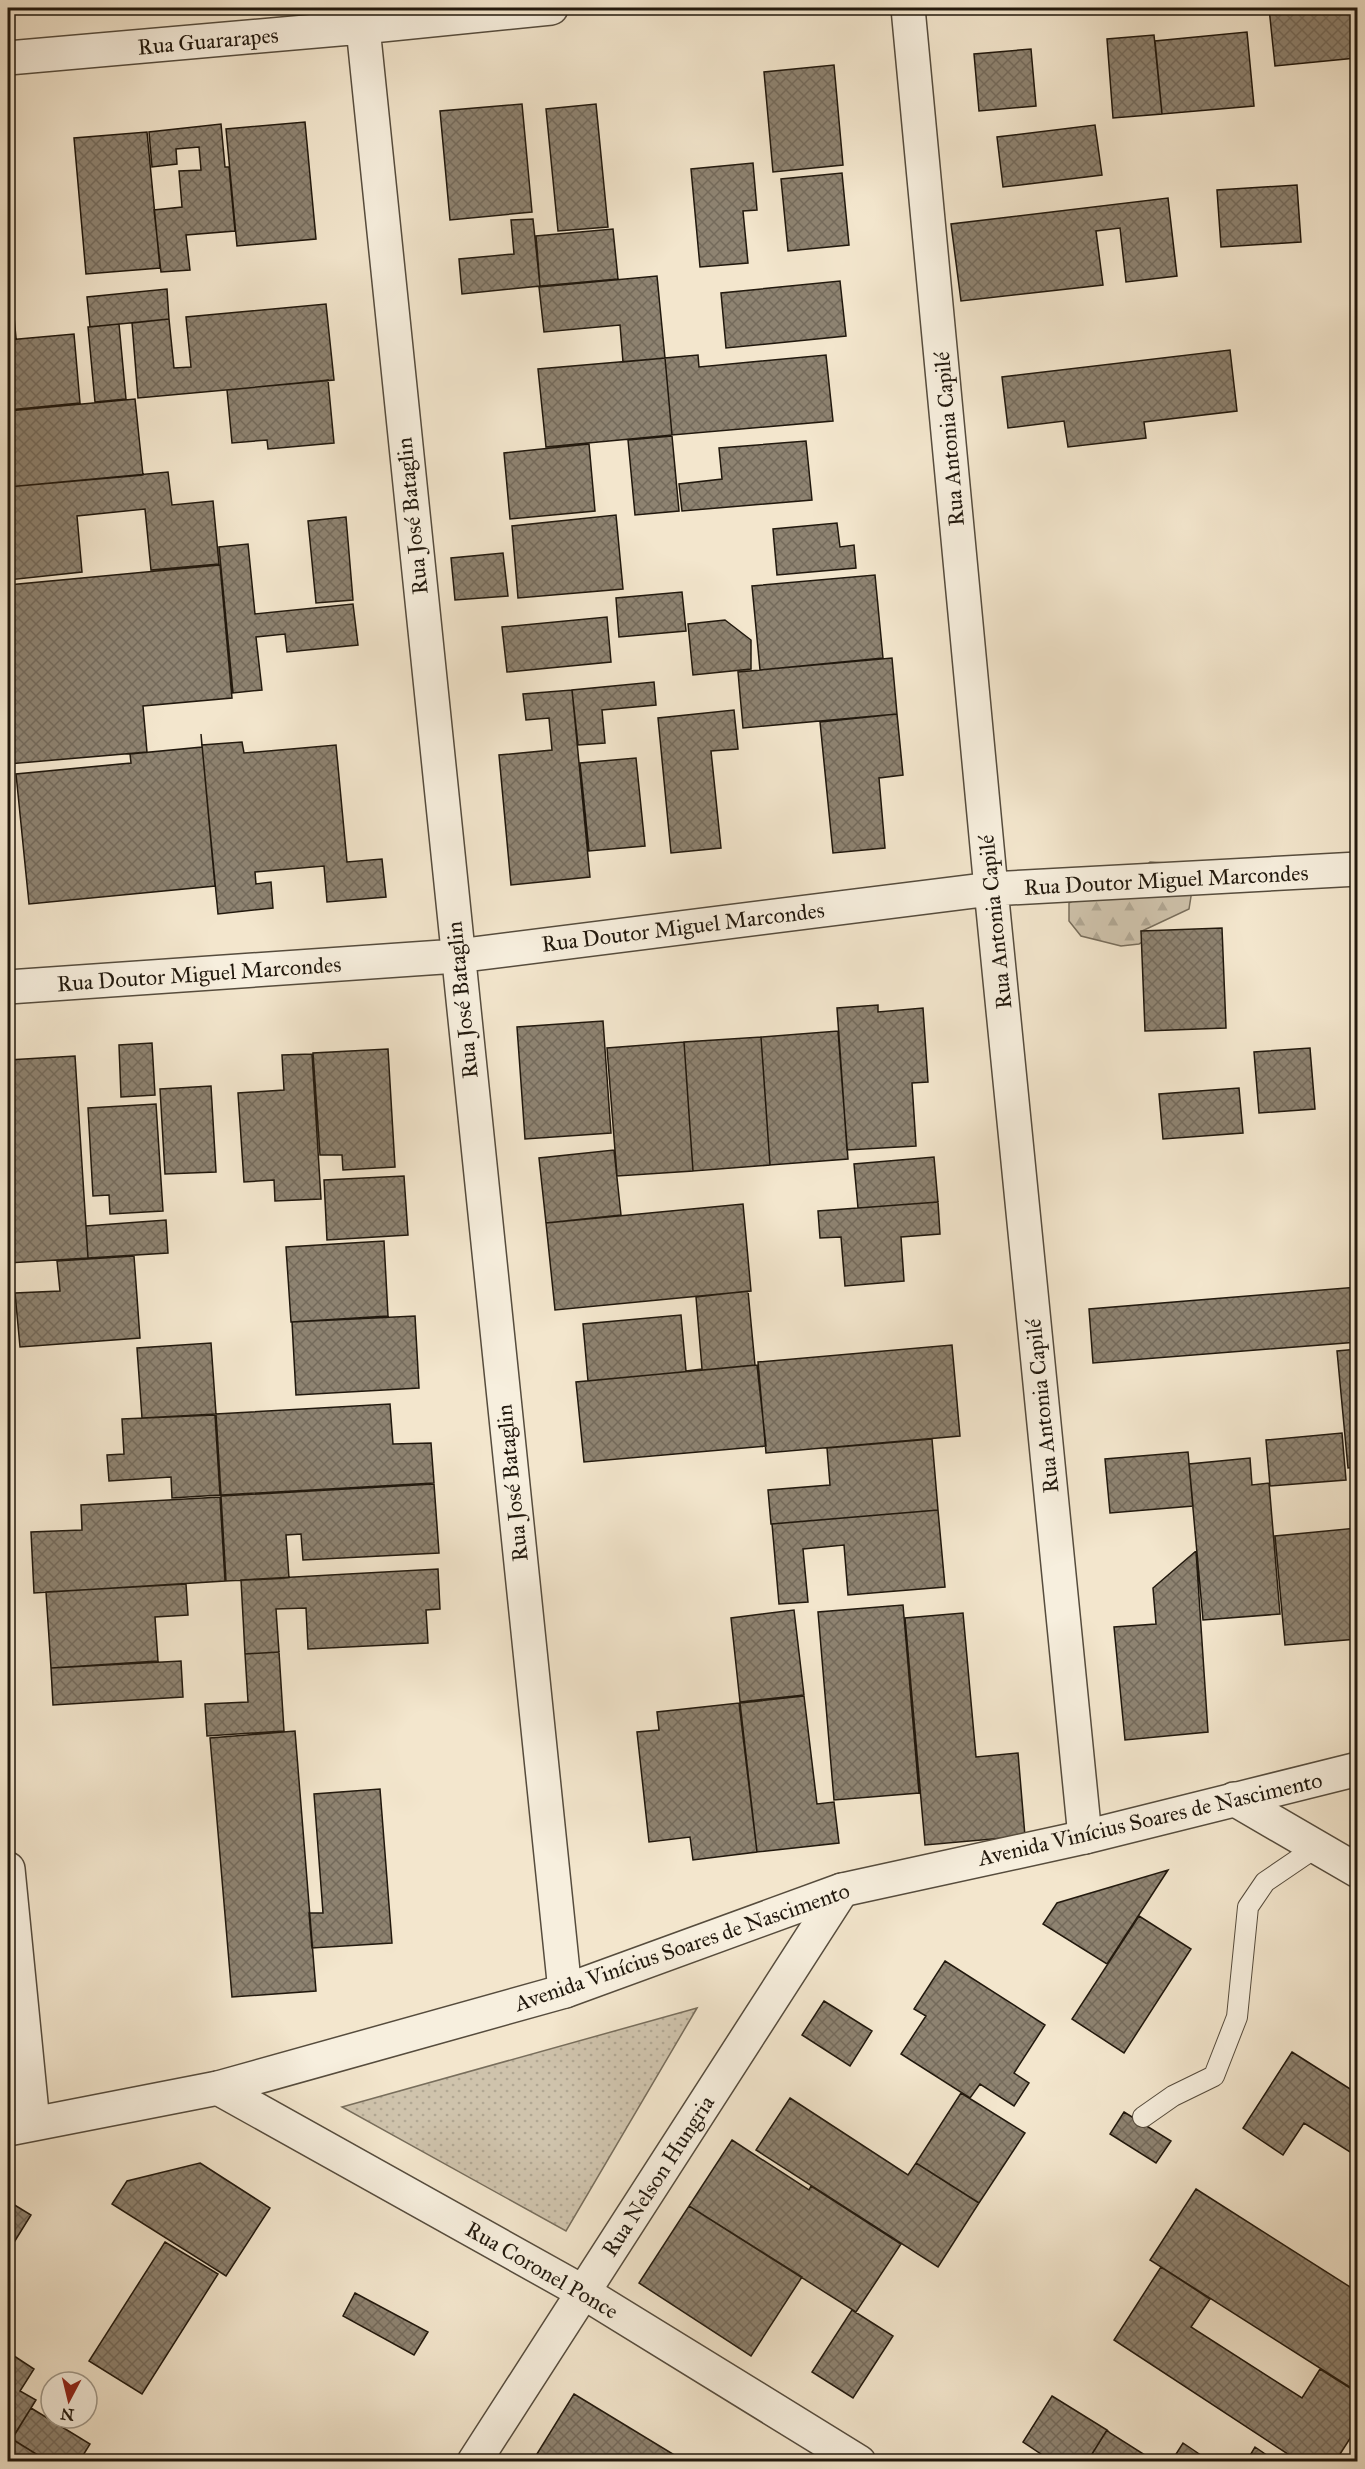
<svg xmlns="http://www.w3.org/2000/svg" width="1365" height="2469" font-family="'IM FELL Great Primer',serif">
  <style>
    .grass { fill: url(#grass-dots); stroke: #786e5c; stroke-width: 1.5 }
    .forest { fill: url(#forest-firs); stroke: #786e5c; stroke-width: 1.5 }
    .building { fill: url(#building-cross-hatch); stroke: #21180d; stroke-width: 1.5 }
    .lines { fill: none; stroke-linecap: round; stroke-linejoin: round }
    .service-casing { stroke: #564c3d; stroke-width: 22 }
    .minor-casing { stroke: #564c3d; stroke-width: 36 }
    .tertiary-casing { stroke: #564c3d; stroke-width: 36 }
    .service { stroke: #f7efde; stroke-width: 20 }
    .minor { stroke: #f7efde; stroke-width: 33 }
    .tertiary { stroke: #f7efde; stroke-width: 33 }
    .labels { text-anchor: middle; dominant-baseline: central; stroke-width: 4.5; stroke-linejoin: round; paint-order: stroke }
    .street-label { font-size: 22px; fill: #21180d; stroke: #f7efde }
  </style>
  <defs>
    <pattern id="grass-dots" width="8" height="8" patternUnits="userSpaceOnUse" patternTransform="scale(1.5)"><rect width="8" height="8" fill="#cfc3ac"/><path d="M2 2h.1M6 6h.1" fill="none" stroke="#b1a793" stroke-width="1.8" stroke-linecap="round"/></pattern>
    <pattern id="forest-firs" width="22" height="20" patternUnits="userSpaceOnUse" patternTransform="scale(1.5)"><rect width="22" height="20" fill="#cfc3ac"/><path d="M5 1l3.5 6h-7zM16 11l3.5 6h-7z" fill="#b1a793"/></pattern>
    <pattern id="building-cross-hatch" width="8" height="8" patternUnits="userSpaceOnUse" patternTransform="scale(1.5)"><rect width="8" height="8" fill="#8e8371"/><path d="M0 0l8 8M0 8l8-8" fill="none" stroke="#746a5b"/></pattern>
  </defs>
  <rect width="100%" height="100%" fill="#f3e6cd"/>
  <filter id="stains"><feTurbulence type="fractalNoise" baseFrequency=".00333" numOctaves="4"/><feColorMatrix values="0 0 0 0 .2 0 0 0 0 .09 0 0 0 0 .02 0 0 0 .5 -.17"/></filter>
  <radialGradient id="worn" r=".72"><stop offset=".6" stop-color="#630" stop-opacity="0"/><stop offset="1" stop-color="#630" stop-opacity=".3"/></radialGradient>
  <path class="grass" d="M697,2008L566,2231L342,2107Z"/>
  <path class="forest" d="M1150,862L1168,863L1192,890L1189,909L1142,931L1157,934L1139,944L1121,946L1081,936L1069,921V903L1085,894L1121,888Z"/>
  <path class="building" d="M1269,8H1351L1356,58L1275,66Z
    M1247,32L1254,106L1162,114L1155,41Z
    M1154,35L1162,114L1113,118L1107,39Z
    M1031,49L1036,106L979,111L974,54Z
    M834,65L843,165L773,172L764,72Z
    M522,104L532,212L450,220L440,111Z
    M596,104L608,227L558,231L546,109Z
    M305,122L316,239L237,246L226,129Z
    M221,124L225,167H229L235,231L186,235L190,270L161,272L154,210L182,207L179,171L201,170L199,147L176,149L177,164L152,167L149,132Z
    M1095,125L1102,175L1003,187L997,137Z
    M147,132L160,268L86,274L74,138Z
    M753,163L757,210L743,211L748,263L700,267L691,169Z
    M842,173L849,245L788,251L781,179Z
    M1297,185L1301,242L1221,247L1217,190Z
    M1168,198L1177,276L1126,282L1120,228L1096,231L1103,285L961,301L951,224Z
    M533,219L540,286L462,294L459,259L514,254L511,220Z
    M613,229L618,279L540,286L536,236Z
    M657,276L665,358L623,362L620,325L544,332L539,287Z
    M840,281L846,336L726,348L721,293Z
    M11,284L16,338L8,339V285Z
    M167,289L169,319L90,327L87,297Z
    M326,304L334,380L138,398L132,323L169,319L174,368L191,367L186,317Z
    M119,324L126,399L95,402L88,327Z
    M74,334L80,403L8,410V340Z
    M1230,350L1237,411L1144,422L1146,438L1068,447L1064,421L1008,428L1002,377Z
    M698,355L699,367L826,355L833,421L672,435L665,358Z
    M665,358L672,435L546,447L538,369Z
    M328,380L334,443L268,449L267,440L232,443L227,390Z
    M135,399L143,475L8,487V411Z
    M672,436L679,511L635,515L628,440Z
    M806,441L812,500L682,511L679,484L722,479L719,448Z
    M589,444L595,511L510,519L504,453Z
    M168,472L172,505L213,501L219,564L151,570L145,509L77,516L82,572L8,580V487Z
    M616,515L623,589L518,598L512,526Z
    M346,517L353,600L316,603L308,521Z
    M837,523L840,547L854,545L856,568L777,575L773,529Z
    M248,544L255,614L353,604L358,645L287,652L285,634L256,637L262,690L233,693L219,547Z
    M503,553L508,596L455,600L451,558Z
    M220,565L232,698L143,706L147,752L8,764V585Z
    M875,575L883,658L760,670L752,586Z
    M682,592L686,631L619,637L616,598Z
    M607,617L611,662L507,672L502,627Z
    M725,620L751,640V669L693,675L688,624Z
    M892,658L897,714L743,728L738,672Z
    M654,682L656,705L602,710L605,743L578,745L572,690Z
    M572,690L590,877L511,885L499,755L552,750L549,718L526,720L523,694Z
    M734,710L738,749L711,751L721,848L671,853L658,718Z
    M897,714L903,775L879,778L885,848L833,853L820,722Z
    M201,734L215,886L29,904L16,774L131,763L130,754L202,747Z
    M242,742L244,753L336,745L347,862L382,859L386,897L327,902L324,866L255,872L256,884L271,882L273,908L218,914L202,745Z
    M636,758L645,846L589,851L580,763Z
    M1222,928L1226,1028L1145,1031L1141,931Z
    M878,1005V1012L923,1008L928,1082L912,1083L916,1146L847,1150L837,1008Z
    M603,1021L611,1133L525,1139L517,1027Z
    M838,1031L848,1159L770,1165L761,1037Z
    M761,1037L770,1165L693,1171L684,1042Z
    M684,1042L693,1171L617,1176L607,1048Z
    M152,1043L155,1095L121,1097L119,1045Z
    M1310,1048L1315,1109L1259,1113L1254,1052Z
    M388,1049L395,1167L343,1170L342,1155H320L313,1053Z
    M312,1054L321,1199L275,1201L274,1180L244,1182L238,1093L284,1090L282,1055Z
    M75,1056L88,1258L8,1263V1060Z
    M211,1086L216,1172L165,1174L160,1089Z
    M1239,1088L1243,1133L1163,1139L1159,1094Z
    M156,1104L163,1211L110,1214L109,1195L93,1196L88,1108Z
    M614,1150L621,1215L546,1223L539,1158Z
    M934,1157L938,1202L858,1208L854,1164Z
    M404,1176L408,1235L327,1240L324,1180Z
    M938,1202L940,1234L901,1237L904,1281L845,1286L841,1237L820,1238L818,1211Z
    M743,1204L751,1291L555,1310L546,1223Z
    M166,1220L168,1253L88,1258L86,1226Z
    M384,1241L388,1316L291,1322L286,1247Z
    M134,1256L140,1338L20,1347L15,1293L60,1291L57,1261Z
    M1358,1287V1342L1093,1363L1089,1309Z
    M748,1291L755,1365L588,1381L583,1324L681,1315L686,1371L702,1369L696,1297Z
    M415,1316L419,1388L296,1395L292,1322Z
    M211,1343L216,1414L142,1418L137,1348Z
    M952,1345L960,1436L766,1453L758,1362Z
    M1358,1349V1467L1348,1468L1337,1351Z
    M757,1365L766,1446L584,1462L576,1382Z
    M390,1404L393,1444L431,1443L434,1483L221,1495L216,1414Z
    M215,1415L220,1495L172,1498L171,1477L109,1481L107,1455L124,1454L122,1419Z
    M1342,1433L1346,1480L1270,1486L1266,1440Z
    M932,1439L938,1510L771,1524L768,1490L830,1485L827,1448Z
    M1188,1452L1193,1506L1110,1513L1105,1459Z
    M1250,1458L1252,1485L1269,1483L1280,1614L1203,1620L1189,1464Z
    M434,1484L439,1553L303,1560L301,1534L286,1535L289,1578L226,1581L221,1496Z
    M220,1497L225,1581L34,1593L31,1532L82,1530L81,1505Z
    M938,1510L945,1587L848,1595L844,1545L803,1549L808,1602L779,1604L772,1524Z
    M1357,1528L1358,1639L1285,1645L1275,1536Z
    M1196,1551L1208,1732L1125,1740L1114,1627L1156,1624L1153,1588Z
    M438,1569L440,1609L426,1610L428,1643L308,1649L306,1608L276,1609L279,1652L245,1654L241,1580Z
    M186,1584L188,1615L155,1617L158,1661L51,1668L46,1592Z
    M903,1605L919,1793L834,1800L818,1612Z
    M794,1610L804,1695L740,1702L731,1618Z
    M963,1613L976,1757L1018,1753L1025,1836L925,1845L905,1618Z
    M279,1652L284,1731L207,1736L205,1704L248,1702L245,1654Z
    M181,1661L183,1697L53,1705L51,1668Z
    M804,1696L817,1804L834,1802L839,1843L757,1852L740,1703Z
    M739,1703L757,1852L693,1860L690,1837L649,1842L637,1732L659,1730L657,1712Z
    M295,1731L316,1991L232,1997L210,1738Z
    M380,1789L392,1943L312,1948L309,1913H323L314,1794Z
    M1168,1870L1107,1964L1043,1924L1057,1903Z
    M1139,1916L1191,1949L1124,2053L1072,2019Z
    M945,1961L1045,2025L1014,2073L1029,2083L1014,2106L980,2084L970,2098L901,2054L926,2016L914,2009Z
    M824,2001L872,2031L850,2066L802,2035Z
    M1292,2052L1358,2094V2157L1304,2123L1283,2155L1243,2128Z
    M961,2093L1025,2133L979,2203L916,2163Z
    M790,2098L908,2175L916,2163L979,2203L938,2267L756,2150Z
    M1124,2112L1171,2141L1156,2163L1110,2134Z
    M732,2140L809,2190L811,2186L901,2244L856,2312L689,2206Z
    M200,2163L270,2208L226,2276L112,2204L127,2181Z
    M1196,2189L1358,2292V2389L1356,2391L1150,2260Z
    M8,2201L31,2215L8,2252Z
    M689,2206L802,2277L751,2356L639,2283Z
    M165,2242L218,2274L142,2394L89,2361Z
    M1161,2267L1210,2299L1191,2327L1302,2398L1320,2369L1358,2393V2426L1335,2462H1300L1114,2340Z
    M355,2293L428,2332L414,2355L343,2316Z
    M852,2310L893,2336L853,2398L812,2372Z
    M8,2352L34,2369L20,2391L36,2400L8,2445Z
    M574,2394L686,2462H532Z
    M1052,2396L1107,2430L1087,2462H1053L1023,2442Z
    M31,2408L90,2444L79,2462H49L12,2439Z
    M1107,2430L1110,2433L1156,2462H1087Z
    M12,2439L49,2462H8V2446Z
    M1183,2443L1211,2462H1171Z
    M1255,2447L1277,2462H1246Z"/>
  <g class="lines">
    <defs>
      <path id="service" d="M1143,2117L1173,2096L1214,2076L1237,2017L1248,1907L1265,1882L1315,1848"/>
      <path id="minor" d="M361,8L565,1991
        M908,8L991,889L1085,1837
        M8,58L362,27L551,8
        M8,987L457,956L991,889L1358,869
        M1234,1799L1358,1871
        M8,1869L33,2123
        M218,2088L583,2292L859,2462
        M474,2462L842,1890"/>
      <path id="tertiary" d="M8,2129L218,2088L565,1991L842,1890L1085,1837L1358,1769"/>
    </defs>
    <use href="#service" class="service-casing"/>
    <use href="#minor" class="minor-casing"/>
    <use href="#tertiary" class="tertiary-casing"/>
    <use href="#service" class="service"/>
    <use href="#minor" class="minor"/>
    <use href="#tertiary" class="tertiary"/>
  </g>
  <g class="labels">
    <g class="street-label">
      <text transform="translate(208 41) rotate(-5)">Rua Guararapes</text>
      <text transform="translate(949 439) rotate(-95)">Rua Antonia Capilé</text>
      <text transform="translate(412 516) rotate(-96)">Rua José Bataglin</text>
      <text transform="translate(1166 880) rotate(-3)">Rua Doutor Miguel Marcondes</text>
      <text transform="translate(995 922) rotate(-96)">Rua Antonia Capilé</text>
      <text transform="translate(683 927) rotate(-7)">Rua Doutor Miguel Marcondes</text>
      <text transform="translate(199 974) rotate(-4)">Rua Doutor Miguel Marcondes</text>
      <text transform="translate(462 1000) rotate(-96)">Rua José Bataglin</text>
      <text transform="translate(1042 1406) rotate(-96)">Rua Antonia Capilé</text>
      <text transform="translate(512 1483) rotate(-96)">Rua José Bataglin</text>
      <text transform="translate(1150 1819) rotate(-13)">Avenida Vinícius Soares de Nascimento</text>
      <text transform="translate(682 1947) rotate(-19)">Avenida Vinícius Soares de Nascimento</text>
      <text transform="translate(658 2176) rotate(-57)">Rua Nelson Hungria</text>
      <text transform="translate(542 2270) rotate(30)">Rua Coronel Ponce</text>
    </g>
  </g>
  <rect width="1365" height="2469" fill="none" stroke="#f3e6cd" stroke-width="30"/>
  <rect x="9" y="9" width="1347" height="2451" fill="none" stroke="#21180d" stroke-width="3"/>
  <rect x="15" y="15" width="1335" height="2439" fill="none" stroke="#21180d" stroke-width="1.5"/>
  <g transform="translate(69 2400) rotate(187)"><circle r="28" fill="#f7efde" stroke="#a1998a" stroke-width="1.5"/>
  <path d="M0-4.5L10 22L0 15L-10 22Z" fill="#8f2418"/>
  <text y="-9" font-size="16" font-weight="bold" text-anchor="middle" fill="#21180d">N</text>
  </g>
  <rect width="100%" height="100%" filter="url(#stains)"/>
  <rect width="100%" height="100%" fill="url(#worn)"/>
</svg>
